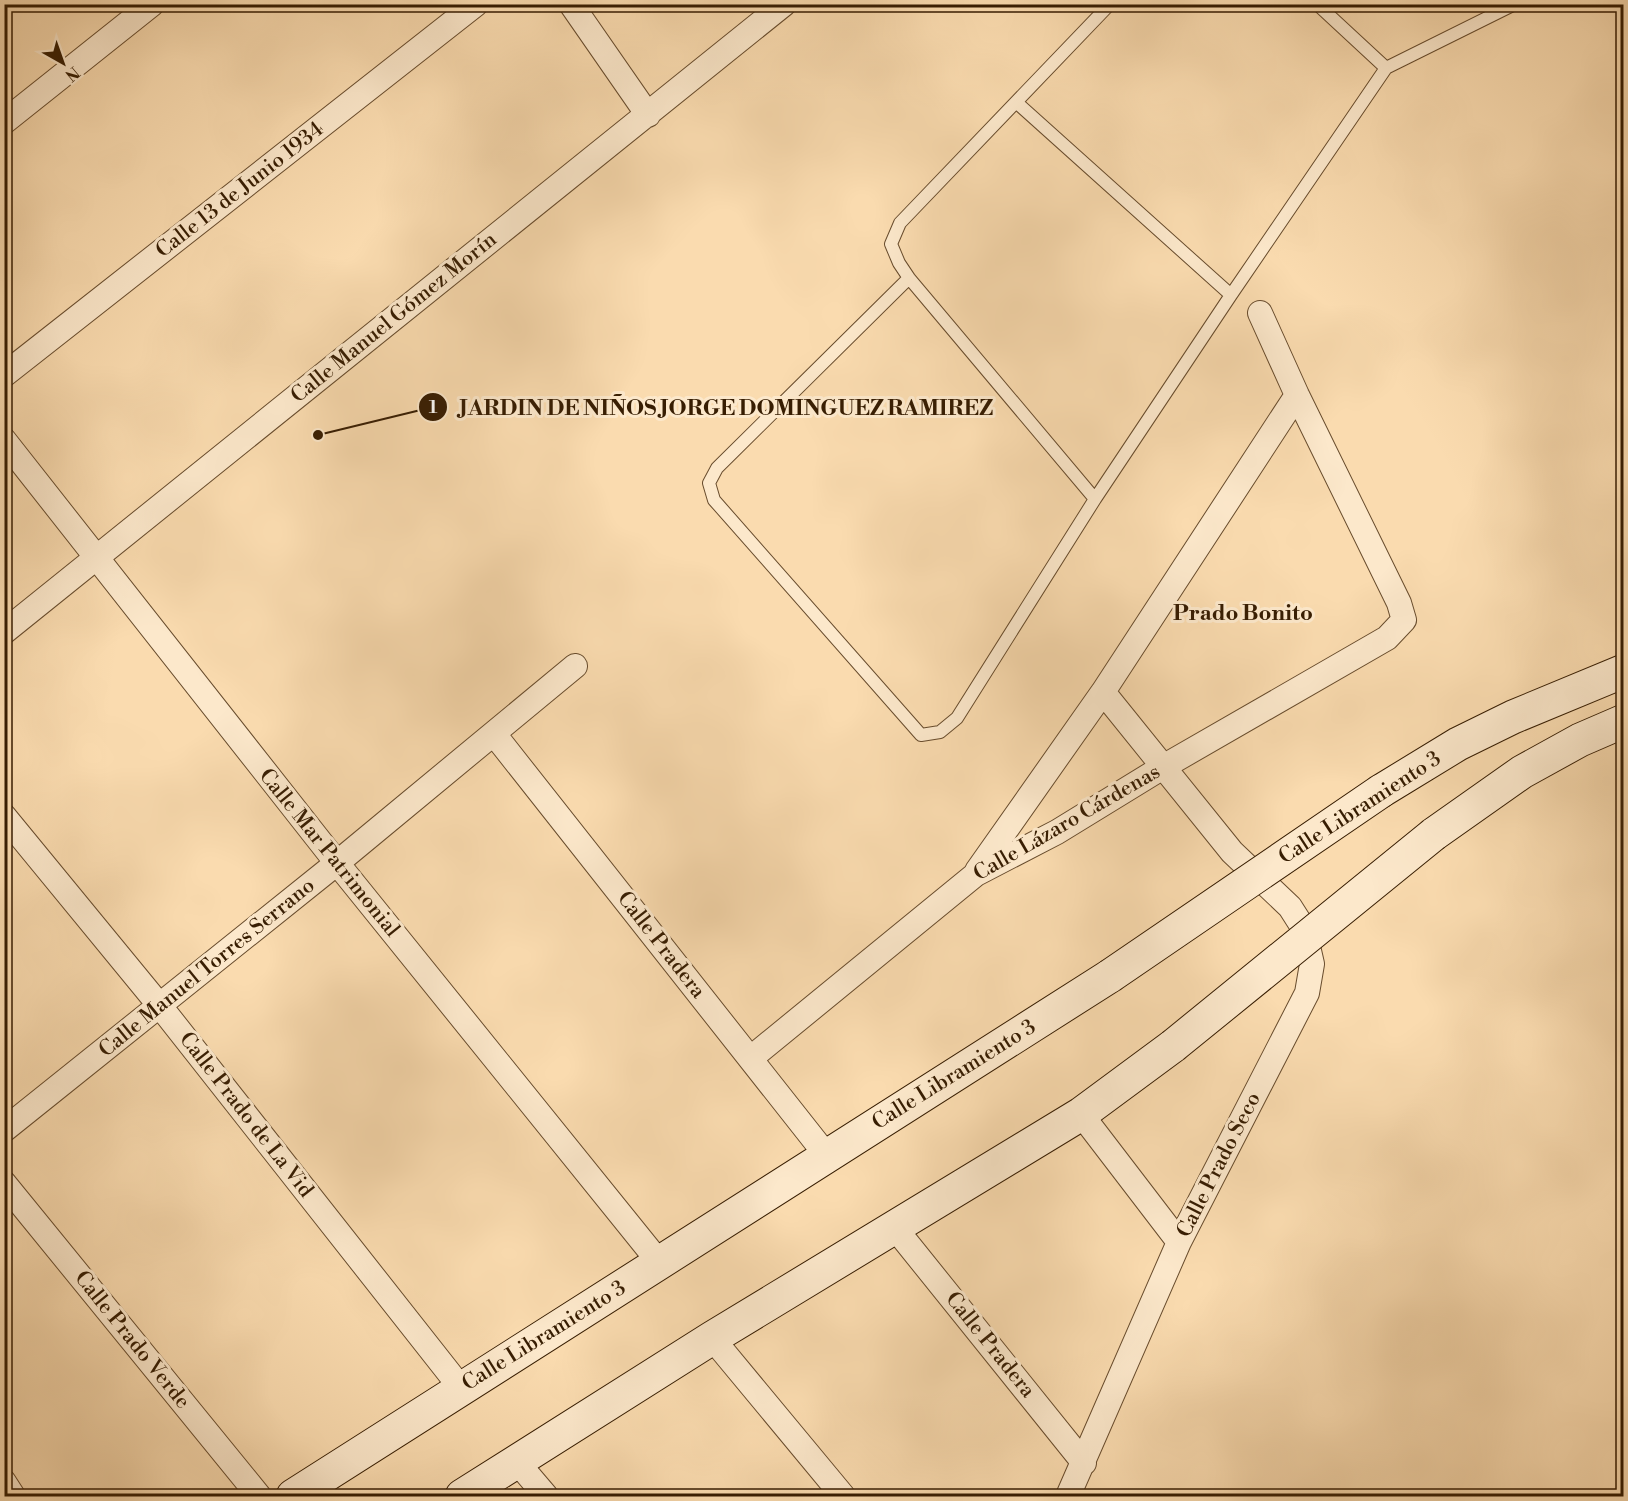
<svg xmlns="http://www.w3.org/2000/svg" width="1628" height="1501" font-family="'Libre Bodoni',serif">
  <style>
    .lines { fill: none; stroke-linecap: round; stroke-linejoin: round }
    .lane-casing { stroke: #684c2d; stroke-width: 14 }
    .street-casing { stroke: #684c2d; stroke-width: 26 }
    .secondary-casing { stroke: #371d02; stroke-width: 35 }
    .lane { stroke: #fce8cb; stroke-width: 12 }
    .street { stroke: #fce8cb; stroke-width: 24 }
    .secondary { stroke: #fce8cb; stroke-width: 33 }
    .secondary-bridge-casing { stroke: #371d02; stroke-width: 35; stroke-linecap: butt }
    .secondary-bridge { stroke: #fce8cb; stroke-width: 33 }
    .labels { text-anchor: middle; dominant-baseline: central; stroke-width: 6; stroke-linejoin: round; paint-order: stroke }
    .street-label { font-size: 21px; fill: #371d02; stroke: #fce8cb }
    .neighbourhood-label { font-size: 22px; font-weight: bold; fill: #371d02; stroke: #fce8cb }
    .leader { fill: none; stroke: #371d02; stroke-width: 2 }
    .callout-dot { fill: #371d02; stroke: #fce8cb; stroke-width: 2 }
    .mark-label { font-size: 18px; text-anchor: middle; font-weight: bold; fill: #fff }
    .callout-label { font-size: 22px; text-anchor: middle; font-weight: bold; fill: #371d02; stroke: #fce8cb; stroke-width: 6; stroke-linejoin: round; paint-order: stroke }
  </style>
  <rect width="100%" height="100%" fill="#fadbaf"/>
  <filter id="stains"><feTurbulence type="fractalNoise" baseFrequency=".00333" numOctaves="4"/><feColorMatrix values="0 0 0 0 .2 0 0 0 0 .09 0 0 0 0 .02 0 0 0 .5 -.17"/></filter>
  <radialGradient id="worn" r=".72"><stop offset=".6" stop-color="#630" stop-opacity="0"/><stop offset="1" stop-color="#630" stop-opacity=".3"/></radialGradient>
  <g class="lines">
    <defs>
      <path id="lane" d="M1317,4L1386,68L1515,4
        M1016,102L1231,295
        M909,278L717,468L709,483L714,500L921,735L940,732L957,718L1095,499L1231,295L1386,68
        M1095,499L909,278L899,263L891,244L900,223L1110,4"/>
      <path id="street" d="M571,4L648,115
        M4,122L152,4
        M4,375L476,4
        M4,440L337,863L659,1262
        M4,632L784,4
        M494,734L827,1156
        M4,816L160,1006L461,1388
        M977,871L1103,692L1297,395
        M751,1058L976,874L1057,832L1163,767L1387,638L1404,620L1399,603L1297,395L1260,313
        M1081,1114L1179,1242
        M4,1130L337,863L575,666
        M4,1183L259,1496
        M895,1228L1084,1463
        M712,1338L843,1496
        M517,1462L546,1496
        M4,1482L13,1496
        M1068,1496L1179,1242L1307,993L1312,964L1304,929L1290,907L1232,852L1103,692"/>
      <path id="secondary" d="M1381,791L1458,744L1513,717L1624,671
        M1434,834L1522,772L1580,740L1624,721
        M293,1496L1110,976
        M462,1496L712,1338L1081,1114L1173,1046"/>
    </defs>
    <use href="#lane" class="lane-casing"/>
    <use href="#street" class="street-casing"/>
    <use href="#secondary" class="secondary-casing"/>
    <use href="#lane" class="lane"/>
    <use href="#street" class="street"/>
    <use href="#secondary" class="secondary"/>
    <defs>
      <path id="secondary-bridge" d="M1110,976L1381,791
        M1173,1046L1434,834"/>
    </defs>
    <use href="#secondary-bridge" class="secondary-bridge-casing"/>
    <use href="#secondary-bridge" class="secondary-bridge"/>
  </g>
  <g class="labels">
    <g class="street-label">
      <text transform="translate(240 190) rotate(-38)">Calle 13 de Junio 1934</text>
      <text transform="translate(394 318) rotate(-39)">Calle Manuel Gómez Morín</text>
      <text transform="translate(1360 808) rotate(-33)">Calle Libramiento 3</text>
      <text transform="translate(1067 823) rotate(-30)">Calle Lázaro Cárdenas</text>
      <text transform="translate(329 853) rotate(51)">Calle Mar Patrimonial</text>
      <text transform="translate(661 945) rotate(52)">Calle Pradera</text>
      <text transform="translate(207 968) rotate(-39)">Calle Manuel Torres Serrano</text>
      <text transform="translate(954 1075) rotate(-32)">Calle Libramiento 3</text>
      <text transform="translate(246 1115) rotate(52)">Calle Prado de La Vid</text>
      <text transform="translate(1219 1165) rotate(-63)">Calle Prado Seco</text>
      <text transform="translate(544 1336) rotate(-32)">Calle Libramiento 3</text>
      <text transform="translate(132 1340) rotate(51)">Calle Prado Verde</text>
      <text transform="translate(990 1345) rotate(51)">Calle Pradera</text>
    </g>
    <g class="neighbourhood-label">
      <text x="1243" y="613">Prado Bonito</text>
    </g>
  </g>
  <path class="leader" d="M318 435L433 407"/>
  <g class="callout-dot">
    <circle cx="318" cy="435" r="6"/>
    <circle cx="433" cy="407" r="15"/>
  </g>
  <g class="mark-label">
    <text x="433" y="413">1</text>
  </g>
  <g class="callout-label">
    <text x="726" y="415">JARDIN DE NIÑOS JORGE DOMINGUEZ RAMIREZ</text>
  </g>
  <rect width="1628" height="1501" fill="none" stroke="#fadbaf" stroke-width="24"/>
  <rect x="6" y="6" width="1616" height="1489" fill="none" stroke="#371d02" stroke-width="3"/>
  <rect x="12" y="12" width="1604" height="1477" fill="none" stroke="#371d02" stroke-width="1.5"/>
  <g transform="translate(63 63) rotate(140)" stroke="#fce8cb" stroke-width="4.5" paint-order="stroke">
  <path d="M0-4.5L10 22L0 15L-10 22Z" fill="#371d02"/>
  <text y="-9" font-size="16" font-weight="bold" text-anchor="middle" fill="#371d02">N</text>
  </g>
  <rect width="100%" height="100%" filter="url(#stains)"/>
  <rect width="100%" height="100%" fill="url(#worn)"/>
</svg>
